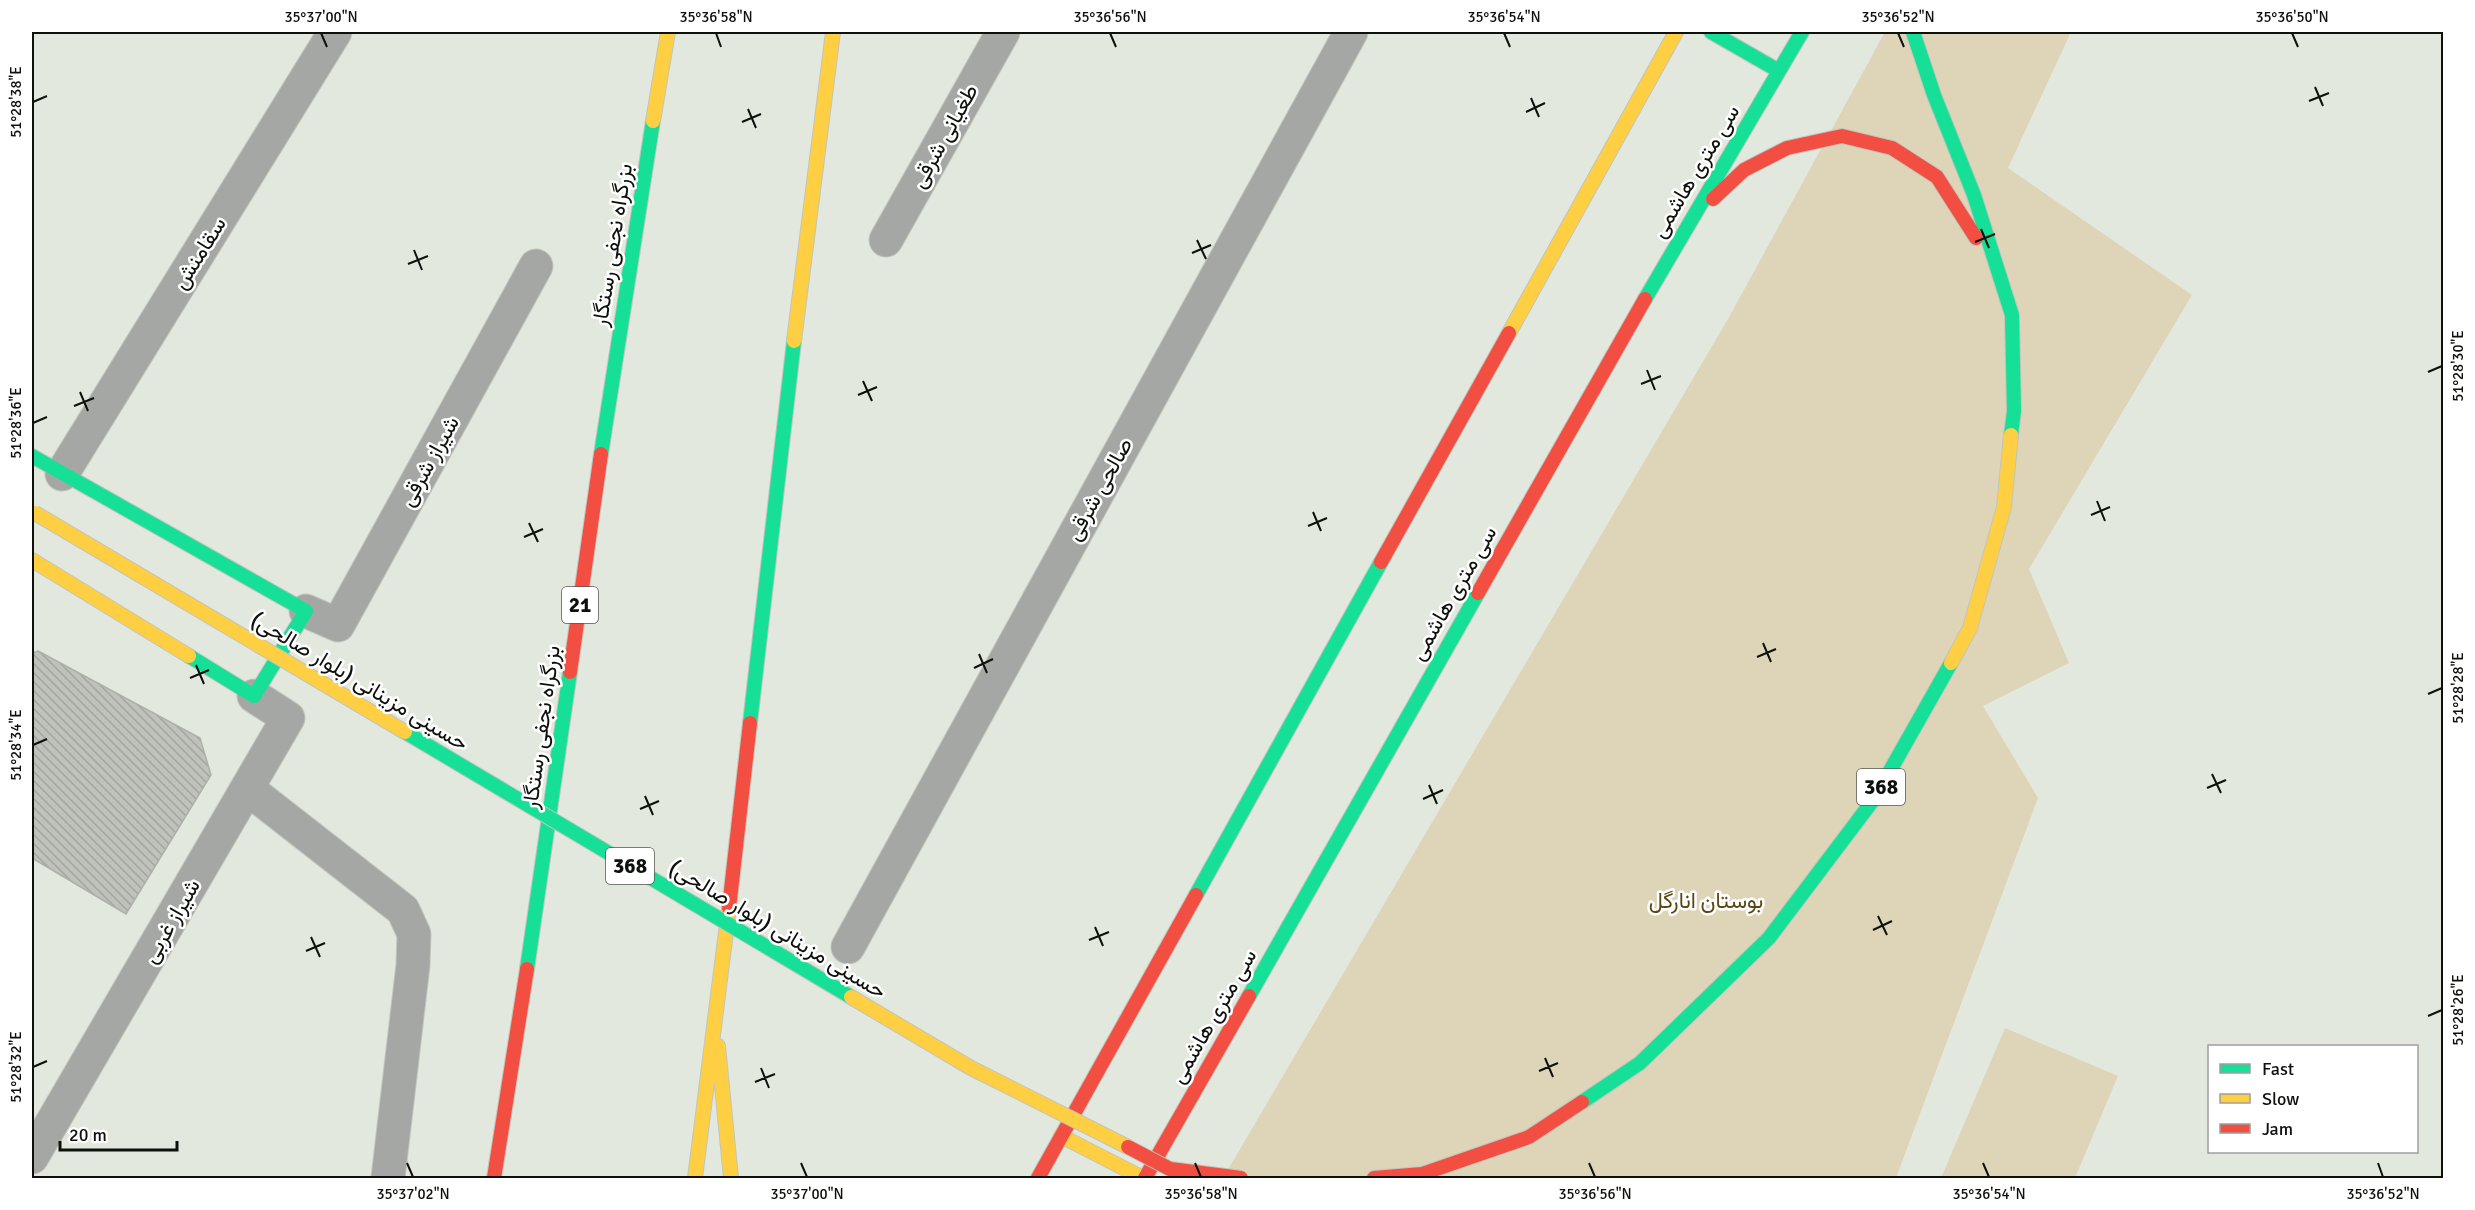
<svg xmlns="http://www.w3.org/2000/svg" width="2475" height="1210" font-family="Signika,Vazirmatn,sans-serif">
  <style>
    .park { fill: #ded5b9 }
    .building { fill: url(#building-back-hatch); stroke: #adb0a9; stroke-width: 1.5 }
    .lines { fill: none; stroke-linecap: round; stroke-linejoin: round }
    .street-casing { stroke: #c0c5bd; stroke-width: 35 }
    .fast-casing { stroke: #c0c5bd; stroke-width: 16 }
    .slow-casing { stroke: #c0c5bd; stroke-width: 16 }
    .jam-casing { stroke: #c0c5bd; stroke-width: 16 }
    .street { stroke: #a4a7a3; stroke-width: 33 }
    .fast { stroke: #16e098; stroke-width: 14 }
    .slow { stroke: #ffcf43; stroke-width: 14 }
    .jam { stroke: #f24e42; stroke-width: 14 }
    .fast-bridge-casing { stroke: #c0c5bd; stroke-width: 16; stroke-linecap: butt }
    .slow-bridge-casing { stroke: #c0c5bd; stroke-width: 16; stroke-linecap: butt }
    .jam-bridge-casing { stroke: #c0c5bd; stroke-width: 16; stroke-linecap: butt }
    .fast-bridge { stroke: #16e098; stroke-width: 14 }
    .slow-bridge { stroke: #ffcf43; stroke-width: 14 }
    .jam-bridge { stroke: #f24e42; stroke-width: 14 }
    .ticks { fill: none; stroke: #0d100b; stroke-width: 2 }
    .labels { text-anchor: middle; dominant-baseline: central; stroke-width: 5; stroke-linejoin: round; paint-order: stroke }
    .shield { fill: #fff; stroke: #565854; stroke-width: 1.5 }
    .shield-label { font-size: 21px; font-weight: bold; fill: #0d100b }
    .street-label { font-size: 22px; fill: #0d100b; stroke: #fff }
    .park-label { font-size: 22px; fill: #5b4713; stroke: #fff }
    .neatline { fill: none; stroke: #0d100b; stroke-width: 2 }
    .ticks-label { font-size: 15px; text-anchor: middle; fill: #0d100b }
  </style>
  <defs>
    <pattern id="building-back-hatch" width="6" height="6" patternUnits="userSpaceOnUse" patternTransform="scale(1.5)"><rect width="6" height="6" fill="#bfc2bb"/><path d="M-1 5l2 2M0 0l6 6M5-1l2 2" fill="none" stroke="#a3a69f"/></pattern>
  </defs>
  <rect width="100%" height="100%" fill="#e2e8de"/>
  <path class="park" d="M1885,32H2071L2008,168L2192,295L2029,569L2069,663L1983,706L2038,798L1896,1178H1223L1728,319Z
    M2005,1028L2118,1076L2075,1178H1941Z"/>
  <path class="building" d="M38,651L200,738L211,775L126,914L32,858V653Z"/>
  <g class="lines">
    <defs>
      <path id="street" d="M886,240L1003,32
        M62,474L335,32
        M306,611L338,625L536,266
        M248,789L403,910L414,934L413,965L388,1178
        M848,947L1351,32
        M32,1157L288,718L254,696"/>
      <path id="fast" d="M1711,32L1779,71
        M1913,32L1934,95L1974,195L2012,315L2014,411L2011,435
        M1645,299L1802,32
        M601,454L653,121
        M32,456L306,611L254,696L189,656
        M750,723L794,341
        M1196,895L1381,562
        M527,969L570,672
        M1249,996L1478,593
        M1582,1102L1640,1063L1769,938L1874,799L1951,663"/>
      <path id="slow" d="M653,121L668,32
        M1509,333L1676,32
        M794,341L833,32
        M32,560L189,656
        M1951,663L1970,628L2004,507L2011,435
        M718,1046L731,1178
        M1061,1136L1143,1178
        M695,1178L729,908"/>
      <path id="jam" d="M1713,199L1744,170L1787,148L1842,136L1892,148L1937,177L1976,238
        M1381,562L1509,333
        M1478,593L1645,299
        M570,672L601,454
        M729,908L750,723
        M494,1178L527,969
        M1038,1178L1196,895
        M1145,1178L1249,996
        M1374,1178L1422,1174L1529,1137L1582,1102"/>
    </defs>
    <use href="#street" class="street-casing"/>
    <use href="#fast" class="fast-casing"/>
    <use href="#slow" class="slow-casing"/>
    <use href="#jam" class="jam-casing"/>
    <use href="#street" class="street"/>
    <use href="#fast" class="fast"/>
    <use href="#slow" class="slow"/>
    <use href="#jam" class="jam"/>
    <defs>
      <path id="fast-bridge" d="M405,732L851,997"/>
      <path id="slow-bridge" d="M35,513L405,732
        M851,997L971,1068L1128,1147"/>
      <path id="jam-bridge" d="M1128,1147L1170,1169L1241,1178"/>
    </defs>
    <use href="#fast-bridge" class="fast-bridge-casing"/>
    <use href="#slow-bridge" class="slow-bridge-casing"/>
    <use href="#jam-bridge" class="jam-bridge-casing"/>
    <use href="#fast-bridge" class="fast-bridge"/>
    <use href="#slow-bridge" class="slow-bridge"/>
    <use href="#jam-bridge" class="jam-bridge"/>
  </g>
  <path class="ticks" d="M321,33L327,47M716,33L721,47M1110,33L1116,47M1504,33L1510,47M1898,33L1904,47M2292,33L2298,47M2315,87L2323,106M1531,98L1539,117M2309,101L2329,93M33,102L47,96M748,109L756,128M1526,112L1545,103M742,122L761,114M1981,229L1989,248M1197,240L1206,259M1975,242L1995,234M414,250L422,270M1192,253L1211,245M408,264L428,256M1647,370L1655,390M2428,372L2442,366M863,381L872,401M1641,384L1661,376M80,392L88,411M858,395L877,387M74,406L94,398M33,423L47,417M2097,501L2105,521M1313,512L1321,531M2091,515L2110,507M529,523L538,542M1308,526L1327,518M524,537L543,529M1763,643L1771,662M979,654L987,673M1757,657L1776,649M196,665L204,684M974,668L993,659M190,678L209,670M2428,694L2442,688M33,745L47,739M2212,774L2221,793M1429,785L1437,804M2207,788L2226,780M645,796L653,815M1423,799L1443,790M640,809L659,801M1878,916L1887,935M1095,927L1103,946M1873,930L1892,921M311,937L320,957M1089,940L1109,932M306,951L325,943M2428,1016L2442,1010M1545,1058L1553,1077M33,1067L47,1061M761,1068L769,1088M1539,1071L1558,1063M755,1082L775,1074M407,1163L413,1177M801,1163L807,1177M1195,1163L1201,1177M1589,1163L1595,1177M1983,1163L1989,1177M2378,1163L2383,1177"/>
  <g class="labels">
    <g class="shield">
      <rect x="562" y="587" width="36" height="36" rx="4.5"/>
      <rect x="1857" y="769" width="48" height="36" rx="4.5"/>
      <rect x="606" y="848" width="48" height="36" rx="4.5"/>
    </g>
    <g class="shield-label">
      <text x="580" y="605">21</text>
      <text x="1881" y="787">368</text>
      <text x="630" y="866">368</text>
    </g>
    <g class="street-label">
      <text transform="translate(944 136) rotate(-61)">طغیانی شرقی</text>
      <text transform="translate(1695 171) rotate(-59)">سی متری هاشمی</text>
      <text transform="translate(612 245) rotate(-81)">بزرگراه نجفی رستگار</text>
      <text transform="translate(199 253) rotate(-58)">سقامنش</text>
      <text transform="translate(429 461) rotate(-61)">شیراز شرقی</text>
      <text transform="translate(1099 489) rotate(-61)">صالحی شرقی</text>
      <text transform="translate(1453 593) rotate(-60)">سی متری هاشمی</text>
      <text transform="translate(360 681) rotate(31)">حسینی مزینانی (بلوار صالحی)</text>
      <text transform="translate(541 727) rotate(-82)">بزرگراه نجفی رستگار</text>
      <text transform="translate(171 921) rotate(-60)">شیراز غربی</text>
      <text transform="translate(778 929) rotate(31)">حسینی مزینانی (بلوار صالحی)</text>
      <text transform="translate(1213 1016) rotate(-60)">سی متری هاشمی</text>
    </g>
    <g class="park-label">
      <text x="1706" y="900">بوستان انارگل</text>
    </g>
  </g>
  <rect width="2475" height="1210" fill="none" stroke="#ffffff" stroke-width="66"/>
  <rect x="2208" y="1045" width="210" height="108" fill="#ffffff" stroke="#9e9f9d" stroke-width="1.5"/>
  <rect x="2220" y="1064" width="30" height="9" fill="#16e098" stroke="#9e9f9d" stroke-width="1.5"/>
  <text x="2262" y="1075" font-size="18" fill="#0d100b">Fast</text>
  <rect x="2220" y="1094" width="30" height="9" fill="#ffcf43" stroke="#9e9f9d" stroke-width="1.5"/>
  <text x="2262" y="1105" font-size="18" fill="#0d100b">Slow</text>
  <rect x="2220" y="1124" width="30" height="9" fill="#f24e42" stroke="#9e9f9d" stroke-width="1.5"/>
  <text x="2262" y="1135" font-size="18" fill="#0d100b">Jam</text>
  <path d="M60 1141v9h117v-9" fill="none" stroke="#0d100b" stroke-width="3"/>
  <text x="69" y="1141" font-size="18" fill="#0d100b" stroke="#ffffff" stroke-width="4.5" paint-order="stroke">20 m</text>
  <rect x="33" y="33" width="2409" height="1144" class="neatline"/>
  <g class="ticks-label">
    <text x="321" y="22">35°37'00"N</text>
    <text x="716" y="22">35°36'58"N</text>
    <text x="1110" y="22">35°36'56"N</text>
    <text x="1504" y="22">35°36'54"N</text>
    <text x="1898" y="22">35°36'52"N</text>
    <text x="2292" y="22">35°36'50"N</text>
    <text transform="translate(16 102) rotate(-90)" y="5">51°28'38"E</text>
    <text transform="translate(2458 366) rotate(-90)" y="5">51°28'30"E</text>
    <text transform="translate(16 423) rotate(-90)" y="5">51°28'36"E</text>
    <text transform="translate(2458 688) rotate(-90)" y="5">51°28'28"E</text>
    <text transform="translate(16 745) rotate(-90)" y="5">51°28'34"E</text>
    <text transform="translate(2458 1010) rotate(-90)" y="5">51°28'26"E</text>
    <text transform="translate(16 1067) rotate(-90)" y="5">51°28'32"E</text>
    <text x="413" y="1199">35°37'02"N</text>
    <text x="807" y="1199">35°37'00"N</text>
    <text x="1201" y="1199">35°36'58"N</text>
    <text x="1595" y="1199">35°36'56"N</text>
    <text x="1989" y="1199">35°36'54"N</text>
    <text x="2383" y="1199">35°36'52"N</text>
  </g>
</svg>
